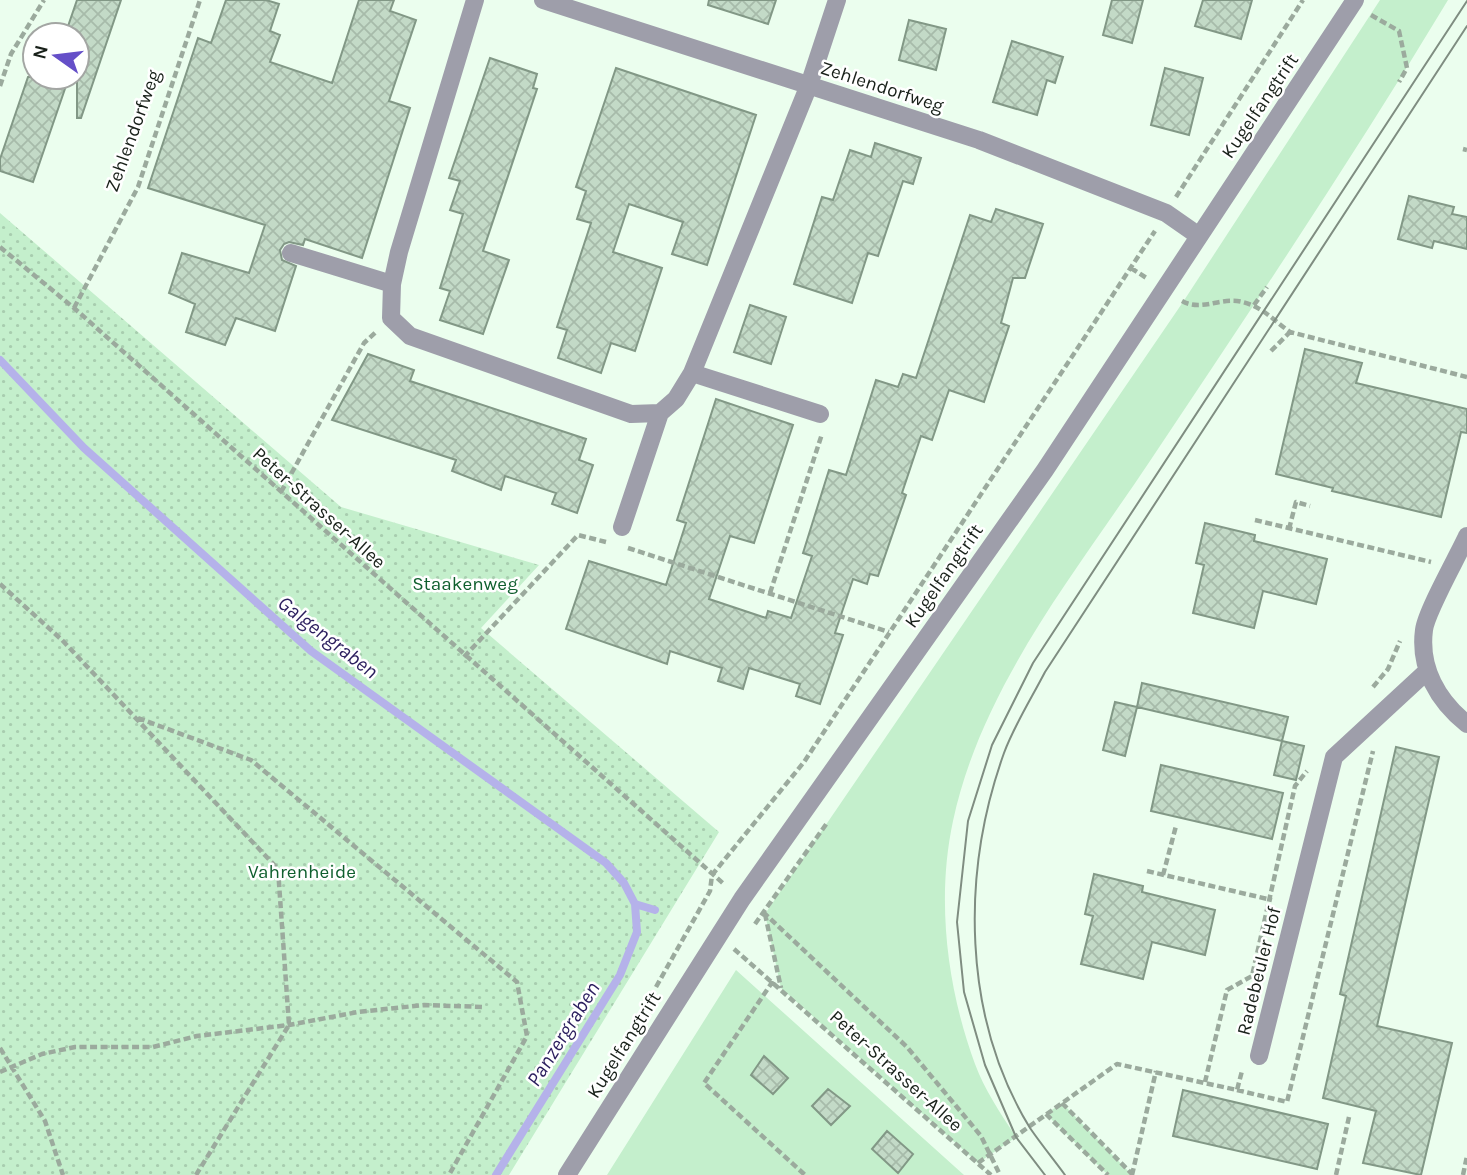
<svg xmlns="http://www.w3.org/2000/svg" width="1467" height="1175" font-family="Karla,sans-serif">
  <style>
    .green { fill: #c4efcc }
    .park { fill: url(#park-dots) }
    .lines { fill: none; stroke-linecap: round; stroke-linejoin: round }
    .stream { stroke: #b5b2ea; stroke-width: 8 }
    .building { fill: url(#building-cross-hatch); stroke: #829886; stroke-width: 2 }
    .path { stroke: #9baa9d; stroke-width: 4.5; stroke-dasharray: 7 3.5; stroke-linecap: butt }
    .minor { stroke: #9e9eaa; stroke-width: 18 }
    .tram { stroke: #7f8d81; stroke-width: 2 }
    .labels { text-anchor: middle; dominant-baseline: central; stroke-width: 5; stroke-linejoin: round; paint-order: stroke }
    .street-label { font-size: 19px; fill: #182019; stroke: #fff }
    .park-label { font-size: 19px; fill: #0f5f2e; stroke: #fff }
    .water-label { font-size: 21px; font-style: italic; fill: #2b1e5e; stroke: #fff }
  </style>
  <defs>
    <pattern id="park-dots" width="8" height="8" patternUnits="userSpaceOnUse" patternTransform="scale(1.75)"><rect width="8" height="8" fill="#c4efcc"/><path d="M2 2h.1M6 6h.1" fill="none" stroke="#a8cdaf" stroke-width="1.8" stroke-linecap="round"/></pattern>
    <pattern id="building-cross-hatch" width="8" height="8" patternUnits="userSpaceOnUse" patternTransform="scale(1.75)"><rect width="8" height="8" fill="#c3dac7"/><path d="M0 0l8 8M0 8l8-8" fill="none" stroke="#a7bbaa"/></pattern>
  </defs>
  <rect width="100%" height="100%" fill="#ebfeee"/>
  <path class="green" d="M1380,0H1448C1354,156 1253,307 1152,458C1077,571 982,685 953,821C936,900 947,988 975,1064C984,1089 1001,1114 1016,1137L978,1163L781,988L765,914L1183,302Z
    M736,970L964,1175H607Z
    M1062,1103L1132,1175H1133H1108L1046,1114Z"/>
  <path class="park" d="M0,213L341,507L539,565L481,628L719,832L509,1175H0Z"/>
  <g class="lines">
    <path class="stream" d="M0,360L84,448L311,651L606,863L624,883L635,904L655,910
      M496,1175L620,975L637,932L635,904"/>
  </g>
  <path class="building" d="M77,0H121L81,118H77V35H65Z
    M226,0H266L279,4L270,31L280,35L270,62L332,83L359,0H394L390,11L416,20L389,101L410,108L362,258L305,239L303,245L289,242L284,244L280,250L282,260L296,266L275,331L236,318L225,345L186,332L195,304L169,293L182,253L249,273L265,225L148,188L198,38L211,43Z
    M709,0H776L768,24L708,5Z
    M1112,0H1143L1132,43L1103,35Z
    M1203,0H1252L1241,39L1195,26Z
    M909,20L946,29L936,70L899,60Z
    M1012,41L1063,57L1055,83L1047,80L1037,115L993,102Z
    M490,58L537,74L533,88L537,89L483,251L509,260L483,334L440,320L450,291L440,288L463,214L450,210L460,181L449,178Z
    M616,68L756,115L707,265L672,254L683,222L629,204L613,252L662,268L635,351L611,343L601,373L558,358L567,330L557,327L591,223L577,219L586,191L576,187Z
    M1165,68L1203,78L1189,135L1151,125Z
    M28,77H69L33,182L0,171V159Z
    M875,143L921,158L913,184L903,181L878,256L868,253L852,303L794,284L822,197L833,200L850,150L871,157Z
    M1409,196L1454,207L1452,214L1467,217V249L1434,241L1432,248L1398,239Z
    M996,209L1043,224L1025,278H1013L1001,323L1009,326L984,402L949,390L932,440L921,436L902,493L906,495L878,576L870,574L867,584L853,579L835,633L843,635L820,704L796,696L800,684L749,668L743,689L718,681L722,668L670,651L667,664L566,629L589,561L666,585L686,523L677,520L716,399L793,425L754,543L730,536L709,599L766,618L768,611L791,618L812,556L803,553L829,470L846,475L876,380L898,387L903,374L916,378L970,215L991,222Z
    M750,305L786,317L771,364L734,352Z
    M1305,349L1362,363L1356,383L1467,409V433L1461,432L1441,517L1332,491L1333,488L1276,474Z
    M368,354L414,370L410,381L586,439L579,460L593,465L577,513L552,504L556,493L505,476L501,490L452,471L456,460L332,420Z
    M1205,523L1255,535L1254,541L1327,559L1316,604L1263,591L1254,628L1193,613L1204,565L1196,563Z
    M1142,683L1288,717L1282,741L1137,707Z
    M1115,702L1137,707L1125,756L1103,750Z
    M1282,741L1304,746L1296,780L1274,775Z
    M1396,747L1439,757L1377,1026L1452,1043L1421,1175L1363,1163L1376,1111L1323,1098L1346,996L1340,994Z
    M1161,765L1283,793L1272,839L1151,811Z
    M1094,874L1143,886L1142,892L1215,910L1205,955L1152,942L1143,979L1081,964L1093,916L1085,914Z
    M764,1056L788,1078L773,1094L751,1075Z
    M828,1089L850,1106L831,1125L812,1106Z
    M1183,1090L1328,1124L1317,1169L1173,1136Z
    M887,1131L913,1154L898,1173L872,1149Z"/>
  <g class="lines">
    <path class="path" d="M1371,15L1399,31L1407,68L1399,82
      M0,86L11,54L44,0
      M1463,149L1467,150
      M1176,197L1303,0
      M0,247L74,308L725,885
      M1131,268L1148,279
      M1182,301C1200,311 1217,299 1237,301C1260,304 1273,320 1290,332L1467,377
      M1254,305L1267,287
      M74,308L138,187L200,0
      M1271,351L1290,332
      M281,492L364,343L376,332
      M1255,520L1431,562
      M1289,529L1296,502L1310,506
      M628,548L889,632
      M0,584L62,640L278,869L289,1025L196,1175
      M770,593L822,434
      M464,657L578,535L606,542
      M1373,687L1388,669L1400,641
      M138,718L251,760L517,982L527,1036L449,1175
      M1147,871L1272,900
      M1163,875L1176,826
      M763,912L907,1047L981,1136L1000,1175
      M765,914L781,988
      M755,924L827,823
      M734,949L991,1175
      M773,981L704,1083L805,1175
      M656,987L710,891L712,875L804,762L1155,231
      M0,1048L45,1121L63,1175
      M0,1072L42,1054L75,1047H153L197,1036L289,1025L358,1012L424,1005L483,1007
      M1205,1082L1227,990L1252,976L1295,786L1307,771
      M1237,1090L1287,1102L1373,751
      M1062,1103L1132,1174
      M1046,1114L1108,1175
      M978,1163L1117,1064L1237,1090L1242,1071
      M1132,1175L1156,1071
      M1336,1175L1349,1117
      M1463,1175L1467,1156"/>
    <path class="minor" d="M475,0L399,252L392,284L391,318L410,336L631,414L660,413L676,399L692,373L809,85L837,0
      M543,0L979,140L1166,213L1199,236
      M291,253L392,284
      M692,373L820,414
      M622,527L660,413
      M1467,536C1458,556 1426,612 1424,630C1419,668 1438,701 1467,724
      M1259,1056L1334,757L1426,672
      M567,1175L742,899L1045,470L1355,0"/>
    <path class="tram" d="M1045,1175L1016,1137L985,1065L964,992L957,922L968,821L992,745L1033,663L1467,1
      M1065,1175C1054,1160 1041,1144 1030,1128C962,1017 961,873 1004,753C1014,726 1031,699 1045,672L1467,26"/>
  </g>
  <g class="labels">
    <g class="street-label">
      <text transform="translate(882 87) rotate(18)">Zehlendorfweg</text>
      <text transform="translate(1260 106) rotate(-56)">Kugelfangtrift</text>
      <text transform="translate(133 131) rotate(-70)">Zehlendorfweg</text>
      <text transform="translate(319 508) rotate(42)">Peter-Strasser-Allee</text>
      <text transform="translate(944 576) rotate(-55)">Kugelfangtrift</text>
      <text transform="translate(1259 971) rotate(-76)">Radebeuler Hof</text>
      <text transform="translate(624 1045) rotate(-58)">Kugelfangtrift</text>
      <text transform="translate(896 1071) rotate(42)">Peter-Strasser-Allee</text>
    </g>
    <g class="park-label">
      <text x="465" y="584">Staakenweg</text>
      <text x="302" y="872">Vahrenheide</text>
    </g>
    <g class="water-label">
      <text transform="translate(328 637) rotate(38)">Galgengraben</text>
      <text transform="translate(563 1034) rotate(-58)">Panzergraben</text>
    </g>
  </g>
  <g transform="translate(56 56) rotate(284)"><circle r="33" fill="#ffffff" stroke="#a3a6a3" stroke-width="2"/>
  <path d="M0-5L12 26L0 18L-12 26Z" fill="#654fc8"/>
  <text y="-10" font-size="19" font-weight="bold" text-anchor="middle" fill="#182019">N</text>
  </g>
</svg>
